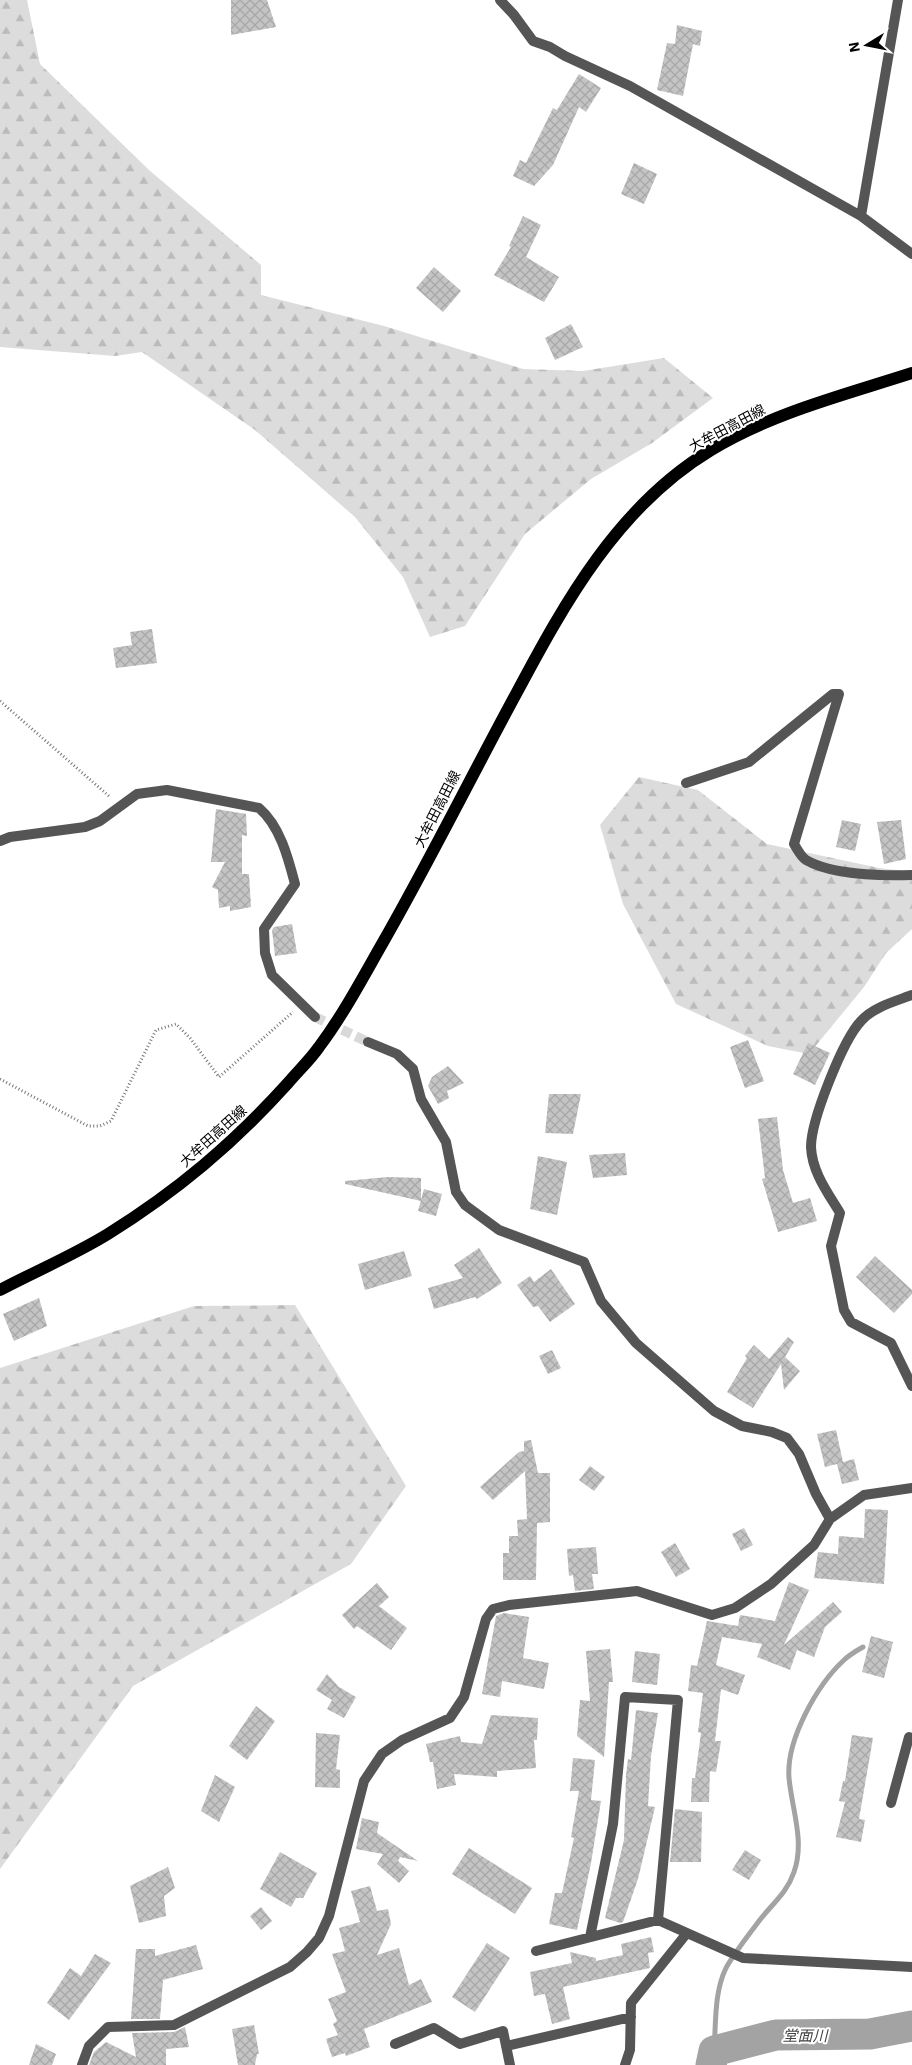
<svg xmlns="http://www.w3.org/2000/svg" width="912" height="2065" font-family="'IBM Plex Sans','Noto Sans JP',sans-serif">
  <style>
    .forest { fill: url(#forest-firs) }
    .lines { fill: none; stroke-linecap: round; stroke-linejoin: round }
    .stream { stroke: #a3a3a3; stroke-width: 5 }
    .river { stroke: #a3a3a3; stroke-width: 31 }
    .building { fill: url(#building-cross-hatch) }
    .street-tunnel { stroke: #d9d9d9; stroke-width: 10; stroke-dasharray: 10 5; stroke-linecap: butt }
    .path { stroke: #777; stroke-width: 3; stroke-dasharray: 1 2.5; stroke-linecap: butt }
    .street { stroke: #555; stroke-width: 10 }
    .primary { stroke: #000; stroke-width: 12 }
    .labels { text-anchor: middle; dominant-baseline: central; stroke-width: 4; stroke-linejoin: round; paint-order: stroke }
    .street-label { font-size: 14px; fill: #000; stroke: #fff }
    .water-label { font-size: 15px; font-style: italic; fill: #444; stroke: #fff }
  </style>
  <defs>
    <pattern id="forest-firs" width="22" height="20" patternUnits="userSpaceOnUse" patternTransform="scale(1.25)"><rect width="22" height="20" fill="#dcdcdc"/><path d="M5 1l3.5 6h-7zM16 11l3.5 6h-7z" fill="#bbb"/></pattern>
    <pattern id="building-cross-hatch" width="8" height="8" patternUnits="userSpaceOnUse" patternTransform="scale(1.25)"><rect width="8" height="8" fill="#c4c4c4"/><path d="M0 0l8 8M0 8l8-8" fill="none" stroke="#a7a7a7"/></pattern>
  </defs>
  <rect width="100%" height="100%" fill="#fff"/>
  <path class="forest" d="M0,0H27L40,64L149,170L261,265V295L384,326L523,369L583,371L664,358L713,398L652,443L591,479L525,534L465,626L430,637L403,577L355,517L255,430L142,352L115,356L0,347Z
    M639,777L698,790L767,844L879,868L912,872V929L886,953L864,987L809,1054L768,1046L676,1004L623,904L600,825Z
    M295,1305L406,1486L351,1564L133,1686L0,1869V1368L194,1306Z"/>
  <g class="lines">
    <path class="stream" d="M714,2051C716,2024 714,1992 726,1968C735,1952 748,1936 759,1921C772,1904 787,1893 794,1872C805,1841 792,1810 789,1778C786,1740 817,1685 844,1660C849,1655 856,1651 863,1647"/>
    <path class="river" d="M711,2065L714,2051L776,2035L870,2034L912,2026"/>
  </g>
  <path class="building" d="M231,0H267L276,27L231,35Z
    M677,25L702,31L700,46L693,44L683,96L657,90L667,43L675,44Z
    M579,74L601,88L586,112L579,107L553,165L534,186L513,176L520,160L526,163L553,108L557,110Z
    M634,163L657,174L644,204L621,194Z
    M523,216L541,225L526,257L559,277L544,302L494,275L511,247L509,246Z
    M434,267L461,291L443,312L416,288Z
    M571,324L583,347L555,360L545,338Z
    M152,629L157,663L116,668L113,648L132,645L130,632Z
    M216,809L246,814L247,836L242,835V874H249L251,907L230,911V906L219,908L218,890L212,887L225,862H211Z
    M842,820L861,824L855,851L836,847Z
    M901,820L906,859L884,864L877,822Z
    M292,924L297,953L275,956L272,930L274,927Z
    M748,1040L764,1081L745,1088L730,1047Z
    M808,1043L830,1053L815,1085L793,1074Z
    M448,1066L464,1083L447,1091L449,1098L438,1104L428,1086L432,1077Z
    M549,1094H581L573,1134L545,1133Z
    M777,1117L783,1170L793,1203L810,1198L817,1221L778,1232L762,1179L765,1178L758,1119Z
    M625,1153L627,1175L593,1178L589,1155Z
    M538,1156L567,1162L557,1215L530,1209Z
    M388,1177L421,1178V1201L345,1184V1181Z
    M424,1189L442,1194L436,1216L418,1211Z
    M479,1248L502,1283L477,1299L475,1297L434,1309L428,1288L463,1278L454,1265Z
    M404,1251L412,1276L365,1290L358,1264Z
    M875,1256L912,1290V1294L894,1313L856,1277Z
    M551,1269L575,1304L550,1322L538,1306L533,1307L517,1285L530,1276L534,1282Z
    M39,1298L47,1326L14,1341L3,1314Z
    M788,1337L794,1342L785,1357L800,1371L784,1390L781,1364L753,1408L727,1392L747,1358L745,1356L754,1345L769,1359Z
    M552,1350L561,1368L548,1374L539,1356Z
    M836,1430L843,1462L854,1459L859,1480L842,1484L837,1464L825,1467L817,1434Z
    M531,1440L538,1473H550V1522L537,1523L536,1580H503V1553H509V1536H518L517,1520L527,1519L525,1471L493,1500L480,1487L519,1452L524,1451V1441Z
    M590,1466L605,1477L594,1491L579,1480Z
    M865,1509L888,1510L884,1584L814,1578L818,1552L838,1554L839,1536L864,1538Z
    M744,1528L753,1545L741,1551L732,1534Z
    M675,1543L690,1569L676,1577L661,1552Z
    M596,1547L598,1574H592L594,1589L575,1591L573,1575L569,1576L567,1549Z
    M789,1582L809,1590L784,1645L833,1602L842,1612L825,1627L814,1657L797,1650L790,1670L757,1657L762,1644L722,1637L716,1665L745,1675L738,1695L721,1689L715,1741H721L716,1772L710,1771L709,1802H691L692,1778H695L701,1733L698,1732L703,1693L688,1691L691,1665L697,1666L707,1621L738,1626L740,1615L775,1621Z
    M377,1583L389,1597L379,1606L407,1628L391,1650L357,1626L354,1629L342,1615Z
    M504,1613L529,1617L523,1658L549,1663L544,1689L502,1681L500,1697L482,1694L496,1616Z
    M871,1636L893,1642L884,1678L862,1672Z
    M610,1649L613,1682H609L604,1757L577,1736L580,1700L590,1701L586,1651Z
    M635,1651L660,1654L657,1685L632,1682Z
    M327,1674L339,1687L356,1697L344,1718L327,1709L332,1700L316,1690Z
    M256,1706L275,1721L247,1760L229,1746Z
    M636,1710L658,1713L651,1756L648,1806L655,1807L638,1879L623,1922L620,1923L605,1918L624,1840L626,1775L628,1759L631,1760Z
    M491,1715L538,1718L537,1740H534L536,1768L497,1771V1777L454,1774L456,1785L437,1789L433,1762H430L426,1744L460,1736L461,1742L482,1744Z
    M316,1733L340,1735L336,1769L340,1770V1788L315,1787Z
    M852,1735L873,1738L859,1819L865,1820L861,1842L836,1837L845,1802L839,1801L843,1781H845Z
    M573,1758L595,1760L591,1800L601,1801L591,1863L577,1930L549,1924L555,1893H562L574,1838L571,1837L579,1791H570Z
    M215,1775L235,1787L219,1822L201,1811Z
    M675,1809L702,1812L701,1862H670Z
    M362,1818L379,1822L377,1833L418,1861L400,1857L398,1861L409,1871L399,1883L377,1864L383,1854L356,1849Z
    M469,1848L532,1888L515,1914L452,1874Z
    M745,1850L761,1860L749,1880L732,1870Z
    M280,1852L317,1873L303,1898H296L291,1907L260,1889Z
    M168,1867L175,1888L164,1896L166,1916L139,1923L130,1886Z
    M370,1886L377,1911L388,1909L391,1924L377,1955L399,1948L409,1985L421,1979L432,2002L364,2029L370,2047L346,2056L345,2053L332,2057L326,2039L338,2035L333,2024L337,2021L328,1999L346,1992L332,1954L345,1951L339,1928L360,1922L351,1891Z
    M261,1907L272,1921L261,1930L250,1916Z
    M651,1937L654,1952L648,1953L650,1968L563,1987L570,2019L552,2024L545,1994L534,1996L530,1972L572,1963L570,1952L596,1958V1961L623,1955L621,1944Z
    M487,1943L510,1958L475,2012L452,1997Z
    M196,1945L203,1969L163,1980L160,2019H131L136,1949H155V1956Z
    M95,1954L111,1963L69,2020L47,2003L70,1968L81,1976Z
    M254,2025L259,2054H257L255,2065H238L232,2029Z
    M185,2027L189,2047L166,2049V2065H89L94,2052L106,2042L136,2057L132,2033L174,2032Z
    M36,2044L56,2054L52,2065H29Z"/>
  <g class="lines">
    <path class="street-tunnel" d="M315,1017L368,1042"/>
    <path class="path" d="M0,701L110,797
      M0,1079L88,1126H100L111,1121L156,1030L176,1024L190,1038L219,1077L293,1012"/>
    <path class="street" d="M500,0L514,15L533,41L550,47L565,56L630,86L861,216L912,254
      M861,216L898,0
      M686,783L749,762L833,694H839L794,844C797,849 801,857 806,860C832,875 882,876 912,875
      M0,841L10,837L85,827L100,821L137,794L167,790L259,808C280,826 288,857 295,884L264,929L265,953L272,975L315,1017
      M912,995C896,1001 873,1007 861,1021C843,1040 811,1120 811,1147C812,1172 828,1193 840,1213L831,1246L844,1310L851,1322L891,1343L912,1386
      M368,1042L397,1054L413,1069L421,1099L446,1142L456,1192L465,1205L499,1230L584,1262L601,1301L636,1343L714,1411L742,1426L772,1432L787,1438L799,1454L816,1494L830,1519
      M891,1803L909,1737L912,1739
      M590,1937L613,1824L625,1697L678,1700L658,1920
      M536,1951L658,1920L687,1933
      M395,2044L434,2028L460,2044L503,2031L510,2065
      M506,2046L631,2017
      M82,2065L89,2046L108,2027L174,2025L290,1967L307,1952L319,1938L329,1916L364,1781L382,1754L402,1740L450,1718L464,1697L486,1619L493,1609L509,1605L637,1591L712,1615L735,1608L771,1584L814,1545L830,1519L864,1495L912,1488
      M625,2065L630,2050L631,2003L687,1933L743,1958L912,1967"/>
    <path class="primary" d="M0,1290C36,1271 74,1255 108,1234C177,1191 233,1144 288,1083C298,1071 310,1060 319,1047C343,1015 362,979 382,944C429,862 471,777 516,694C565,602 618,506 711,450C772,413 844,395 912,373"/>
  </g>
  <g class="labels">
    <g class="street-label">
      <text transform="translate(727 428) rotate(-28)">大牟田高田線</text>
      <text transform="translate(437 809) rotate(-63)">大牟田高田線</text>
      <text transform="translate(213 1136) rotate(-42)">大牟田高田線</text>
    </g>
    <g class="water-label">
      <text x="805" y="2035">堂面川</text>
    </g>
  </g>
  <g transform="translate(867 45) rotate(260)" stroke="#ffffff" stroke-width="4" paint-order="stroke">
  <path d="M0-4L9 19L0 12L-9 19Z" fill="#000000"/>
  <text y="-8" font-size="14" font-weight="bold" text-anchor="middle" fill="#000000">N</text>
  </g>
</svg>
